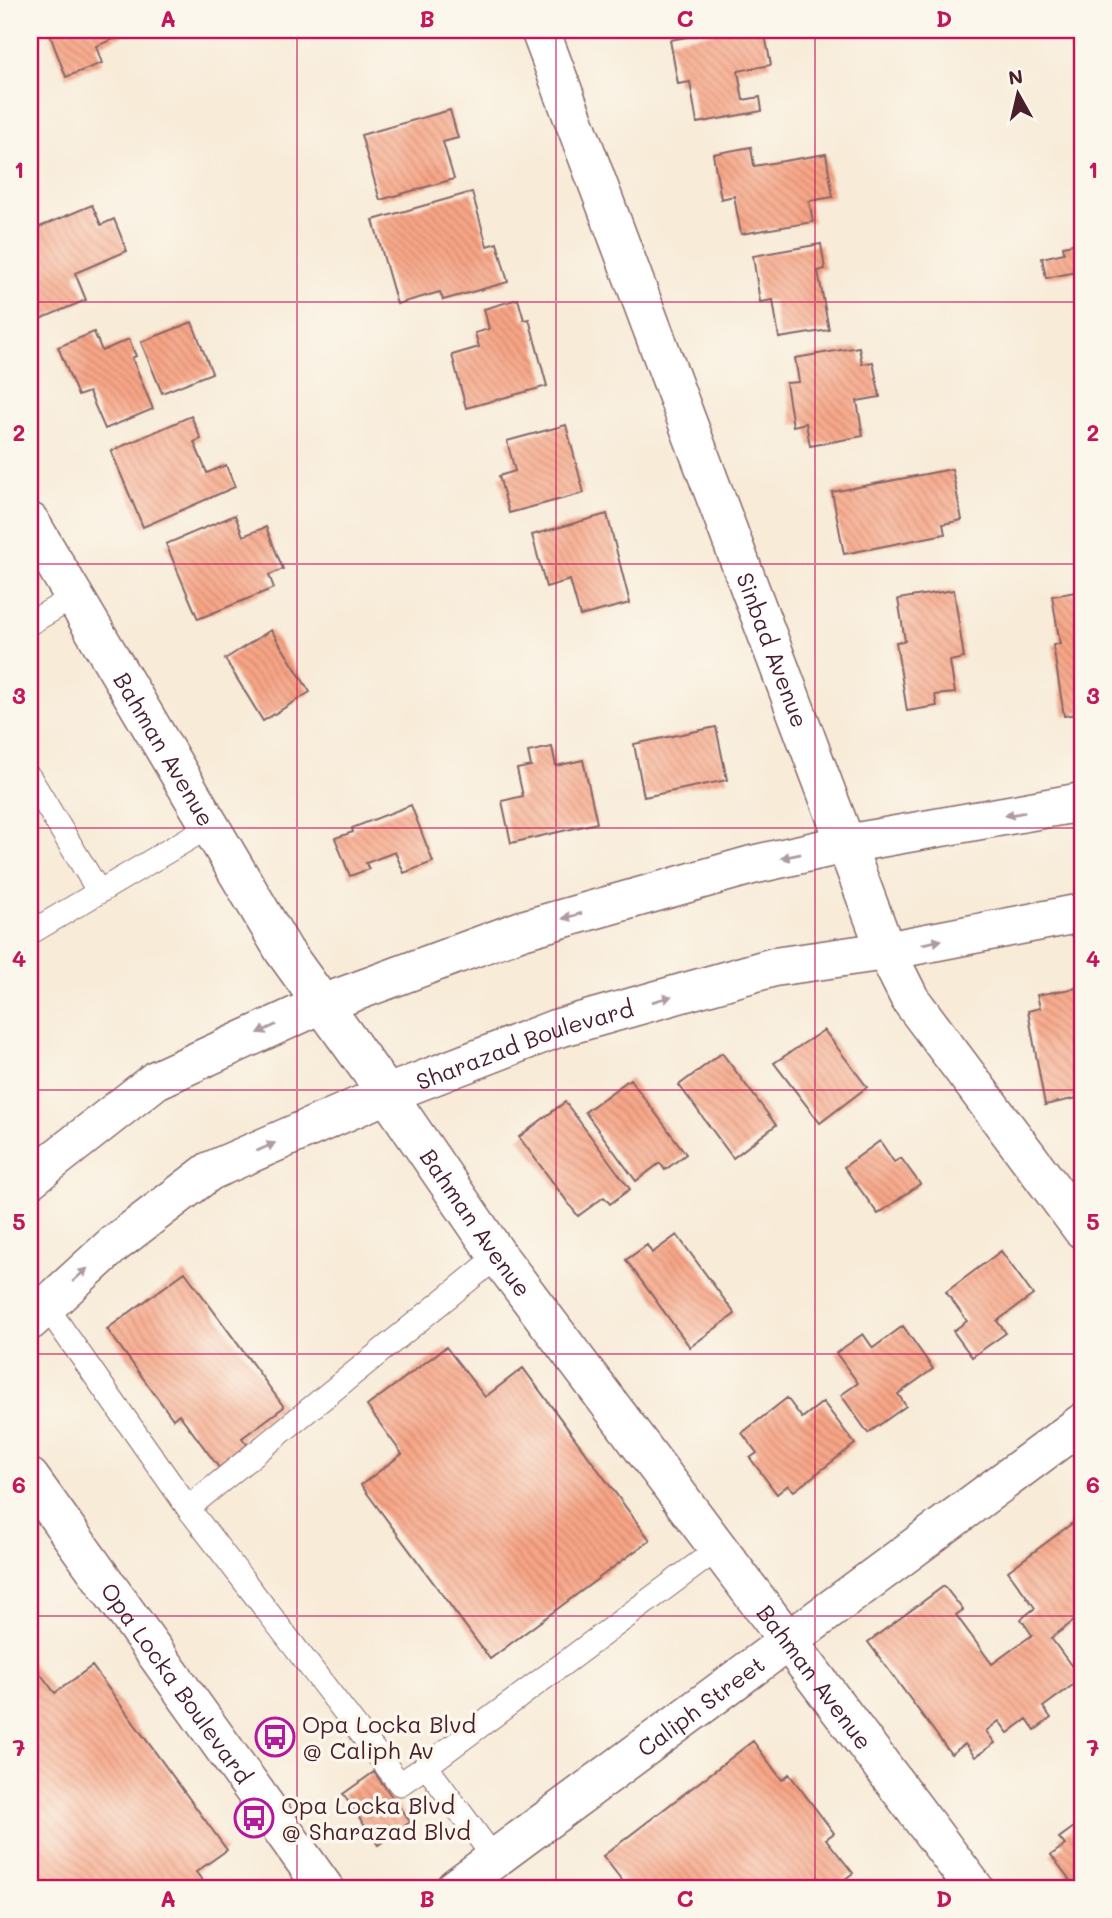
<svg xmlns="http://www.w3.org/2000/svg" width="1112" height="1918" font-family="Mali,sans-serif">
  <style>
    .building { fill: url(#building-back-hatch) }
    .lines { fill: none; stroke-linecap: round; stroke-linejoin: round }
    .service-casing { stroke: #876668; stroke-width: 25 }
    .minor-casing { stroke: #876668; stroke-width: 41 }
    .tertiary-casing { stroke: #876668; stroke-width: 41 }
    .service { stroke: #fff; stroke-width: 23 }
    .minor { stroke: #fff; stroke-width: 38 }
    .tertiary { stroke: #fff; stroke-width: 38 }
    .oneway { fill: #ae9aa0 }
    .grid { fill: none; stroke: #c2185b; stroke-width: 2; stroke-opacity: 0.55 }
    .labels { text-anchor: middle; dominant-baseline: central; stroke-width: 7; stroke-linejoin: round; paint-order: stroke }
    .street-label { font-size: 23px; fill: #4a1f2b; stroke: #fbf7ec }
    .poi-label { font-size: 23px; fill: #4a1f2b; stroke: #fbf7ec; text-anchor: start }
    .neatline { fill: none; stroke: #c2185b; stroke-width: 2.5 }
    .grid-label { font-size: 23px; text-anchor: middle; font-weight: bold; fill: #c2185b }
  </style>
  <defs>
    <pattern id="building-back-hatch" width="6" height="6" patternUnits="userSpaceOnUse" patternTransform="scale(1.75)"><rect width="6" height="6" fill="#f8a586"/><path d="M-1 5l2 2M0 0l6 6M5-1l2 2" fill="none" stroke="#cb866e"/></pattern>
  </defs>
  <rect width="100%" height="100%" fill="#fbf7ec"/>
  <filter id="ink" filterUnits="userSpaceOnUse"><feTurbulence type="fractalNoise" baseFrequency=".0143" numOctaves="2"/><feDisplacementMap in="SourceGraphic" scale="14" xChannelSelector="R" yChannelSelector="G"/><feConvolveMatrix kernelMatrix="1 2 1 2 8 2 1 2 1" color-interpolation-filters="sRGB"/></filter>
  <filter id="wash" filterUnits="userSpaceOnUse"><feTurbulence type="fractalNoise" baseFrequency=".00686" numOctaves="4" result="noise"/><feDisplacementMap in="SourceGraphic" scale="28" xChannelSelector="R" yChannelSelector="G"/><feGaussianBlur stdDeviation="1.57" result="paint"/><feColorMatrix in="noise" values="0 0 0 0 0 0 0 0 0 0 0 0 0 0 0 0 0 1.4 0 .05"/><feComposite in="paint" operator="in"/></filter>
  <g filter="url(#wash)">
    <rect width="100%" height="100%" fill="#f8ebd8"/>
    <g id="blocks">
      <path class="building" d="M48,30H122L124,35L96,46L102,63L66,77Z
        M726,30H764L771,65L738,71L743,100L760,97L762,111L697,123L690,82L678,84L670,40Z
        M450,110L458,138L443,142L454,179L380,200L361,135Z
        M1082,128V160H1081L1076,129Z
        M751,147L754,166L826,154L833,197L809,201L813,222L741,234L734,196L721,199L713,154Z
        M472,192L487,246L497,243L508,282L443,300L440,292L397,304L373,220Z
        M92,205L101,225L114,219L127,251L75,273L86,300L38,320L30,301V231Z
        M1082,242V271L1046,278L1042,258L1064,253L1063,246Z
        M821,244L825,269L818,271L829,330L779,338L773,300L760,302L753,256Z
        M518,299L524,320L529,319L547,386L466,408L452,355L479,347L475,333L489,329L484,309Z
        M192,322L212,373L162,393L141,342Z
        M94,332L102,351L129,339L136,356L132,358L153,409L105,429L89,392L78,396L58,347Z
        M859,347L862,364L873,362L880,397L857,401L863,436L810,446L806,423L793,426L786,383L799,382L795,358Z
        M191,416L201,439L194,442L207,473L226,465L235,487L143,527L111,451Z
        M566,425L584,493L509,513L499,476L515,471L507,441Z
        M952,469L962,520L943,524L945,534L844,554L832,492Z
        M607,514L630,603L580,616L570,580L546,587L532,535Z
        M235,515L243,536L266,527L283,569L269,575L274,588L198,619L166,544Z
        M954,590L964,658L950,661L955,693L935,695L937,706L907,711L896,642L905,641L898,599Z
        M1082,591V713L1064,716L1053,645L1060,644L1052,596Z
        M271,630L310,692L263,721L225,659Z
        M716,727L727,780L644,797L634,744Z
        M552,747L556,766L583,760L597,823L511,843L502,801L523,796L517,769L531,766L528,752Z
        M411,805L433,862L404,873L395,852L366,863L369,869L350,876L335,838L353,832L352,828Z
        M1082,987V1097L1045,1105L1028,1011L1040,1008L1037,995Z
        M824,1030L867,1087L820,1123L774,1063Z
        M722,1053L776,1125L733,1158L679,1085Z
        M630,1079L686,1154L665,1170L660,1163L636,1181L585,1112Z
        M565,1102L630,1189L610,1204L604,1197L578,1216L519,1137Z
        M880,1141L894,1162L901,1158L920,1184L878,1214L844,1167Z
        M677,1235L735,1314L690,1347L626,1260L647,1245L652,1253Z
        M1001,1251L1033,1295L997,1321L1006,1333L972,1357L953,1331L967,1321L946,1292Z
        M185,1272L284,1407L242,1438L252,1451L223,1473L179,1414L173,1419L107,1329Z
        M903,1326L933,1369L898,1394L906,1406L868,1433L841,1395L858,1383L836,1353L863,1334L873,1348Z
        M446,1347L485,1397L523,1368L650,1540L490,1659L361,1485L402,1454L367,1406Z
        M787,1398L802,1418L823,1402L855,1444L794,1491L788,1485L777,1494L750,1458L757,1453L742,1433Z
        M1082,1516V1615L1051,1638L1081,1679L1043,1707L1051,1718L1035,1730L1027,1719L1008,1733L999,1721L986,1731L995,1743L975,1757L965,1744L951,1754L868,1642L944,1586L963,1610L956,1615L992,1664L1032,1635L1021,1619L1035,1608L1008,1571Z
        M30,1660L55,1693L92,1666L227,1850L196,1872L208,1888H30Z
        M753,1741L782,1780L789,1774L834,1833L826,1839L853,1873L833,1888H628L603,1856Z
        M374,1772L410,1822L378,1845L343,1794Z
        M1082,1821V1888H1076L1051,1855L1065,1845L1059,1838Z"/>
    </g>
  </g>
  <g filter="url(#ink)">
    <use href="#blocks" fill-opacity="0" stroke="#876668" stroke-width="2"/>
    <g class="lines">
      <defs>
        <path id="service" d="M30,623L74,597
          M30,778L99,892
          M30,933L210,826
          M46,1306L188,1508L400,1784L426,1766
          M188,1508L498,1256
          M495,1859L426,1766L719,1548"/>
        <g id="minor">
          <path id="s1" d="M540,30L886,951L910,999L1082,1229"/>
          <path id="s2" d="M30,522L284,951L387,1094L498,1256L974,1888"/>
          <path id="s3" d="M455,1888L1082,1423"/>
        </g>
        <g id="tertiary">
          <path d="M30,1179L156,1080L322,1004L522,930L752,865L846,844L1082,802"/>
          <path id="s4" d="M30,1321L113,1245L210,1171L387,1094L555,1029L774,967L886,951L1082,913"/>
          <path id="s5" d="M30,1478L324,1888"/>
        </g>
      </defs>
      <use href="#service" class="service-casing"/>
      <use href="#minor" class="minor-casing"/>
      <use href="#tertiary" class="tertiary-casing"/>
      <use href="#service" class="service"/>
      <use href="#minor" class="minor"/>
      <use href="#tertiary" class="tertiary"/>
    </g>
    <defs><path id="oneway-solid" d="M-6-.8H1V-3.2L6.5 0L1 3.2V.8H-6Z" transform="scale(1.75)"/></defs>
    <g class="oneway">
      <use href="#oneway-solid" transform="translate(1015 814) rotate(170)"/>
      <use href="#oneway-solid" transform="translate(791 856) rotate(168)"/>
      <use href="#oneway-solid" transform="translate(572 916) rotate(164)"/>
      <use href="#oneway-solid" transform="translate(932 942) rotate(-11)"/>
      <use href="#oneway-solid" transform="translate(662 999) rotate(-16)"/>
      <use href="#oneway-solid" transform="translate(267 1029) rotate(155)"/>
      <use href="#oneway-solid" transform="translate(266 1147) rotate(-24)"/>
      <use href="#oneway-solid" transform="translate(80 1275) rotate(-42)"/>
    </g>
  </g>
  <path class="grid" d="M297,30V1888M556,30V1888M815,30V1888M30,302H1082M30,564H1082M30,828H1082M30,1090H1082M30,1354H1082M30,1616H1082"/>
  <defs>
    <symbol id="bus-ring" viewBox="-11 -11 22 22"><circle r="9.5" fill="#fbf7ec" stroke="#b5179e" stroke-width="1.5"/><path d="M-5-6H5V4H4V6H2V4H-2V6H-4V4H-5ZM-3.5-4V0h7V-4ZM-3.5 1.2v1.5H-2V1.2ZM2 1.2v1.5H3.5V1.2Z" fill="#b5179e"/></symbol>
  </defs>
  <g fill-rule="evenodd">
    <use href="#bus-ring" x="253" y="1715" width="44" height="44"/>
    <use href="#bus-ring" x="232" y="1796" width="44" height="44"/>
  </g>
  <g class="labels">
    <g class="street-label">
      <text stroke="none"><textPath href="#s1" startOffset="662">Sinbad Avenue</textPath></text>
      <text stroke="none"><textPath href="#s2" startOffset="264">Bahman Avenue</textPath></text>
      <text stroke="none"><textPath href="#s4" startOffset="574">Sharazad Boulevard</textPath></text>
      <text stroke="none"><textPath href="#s2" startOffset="831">Bahman Avenue</textPath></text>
      <text stroke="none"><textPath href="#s2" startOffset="1398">Bahman Avenue</textPath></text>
      <text stroke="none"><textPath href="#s5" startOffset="252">Opa Locka Boulevard</textPath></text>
      <text stroke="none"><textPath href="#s3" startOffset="306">Caliph Street</textPath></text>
    </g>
    <g class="poi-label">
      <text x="302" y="1724">Opa Locka Blvd<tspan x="302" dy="26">@ Caliph Av</tspan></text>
      <text x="281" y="1805">Opa Locka Blvd<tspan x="281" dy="26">@ Sharazad Blvd</tspan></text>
    </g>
  </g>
  <rect width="1112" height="1918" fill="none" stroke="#fbf7ec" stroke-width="77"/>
  <g transform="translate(1018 94) rotate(352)" stroke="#fbf7ec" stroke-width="5" paint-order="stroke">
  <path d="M0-5L12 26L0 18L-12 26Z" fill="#4a1f2b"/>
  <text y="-10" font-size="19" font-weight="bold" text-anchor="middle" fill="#4a1f2b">N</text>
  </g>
  <rect x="38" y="38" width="1036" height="1842" class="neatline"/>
  <g class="grid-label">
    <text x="168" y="27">A</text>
    <text x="427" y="27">B</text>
    <text x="685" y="27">C</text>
    <text x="944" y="27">D</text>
    <text x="19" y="178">1</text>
    <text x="1093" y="178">1</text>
    <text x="19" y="441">2</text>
    <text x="1093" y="441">2</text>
    <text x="19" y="704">3</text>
    <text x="1093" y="704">3</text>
    <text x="19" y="967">4</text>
    <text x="1093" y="967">4</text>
    <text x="19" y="1230">5</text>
    <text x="1093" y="1230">5</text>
    <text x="19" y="1493">6</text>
    <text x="1093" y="1493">6</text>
    <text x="19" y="1756">7</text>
    <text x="1093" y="1756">7</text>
    <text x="168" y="1907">A</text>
    <text x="427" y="1907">B</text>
    <text x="685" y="1907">C</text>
    <text x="944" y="1907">D</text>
  </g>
</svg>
